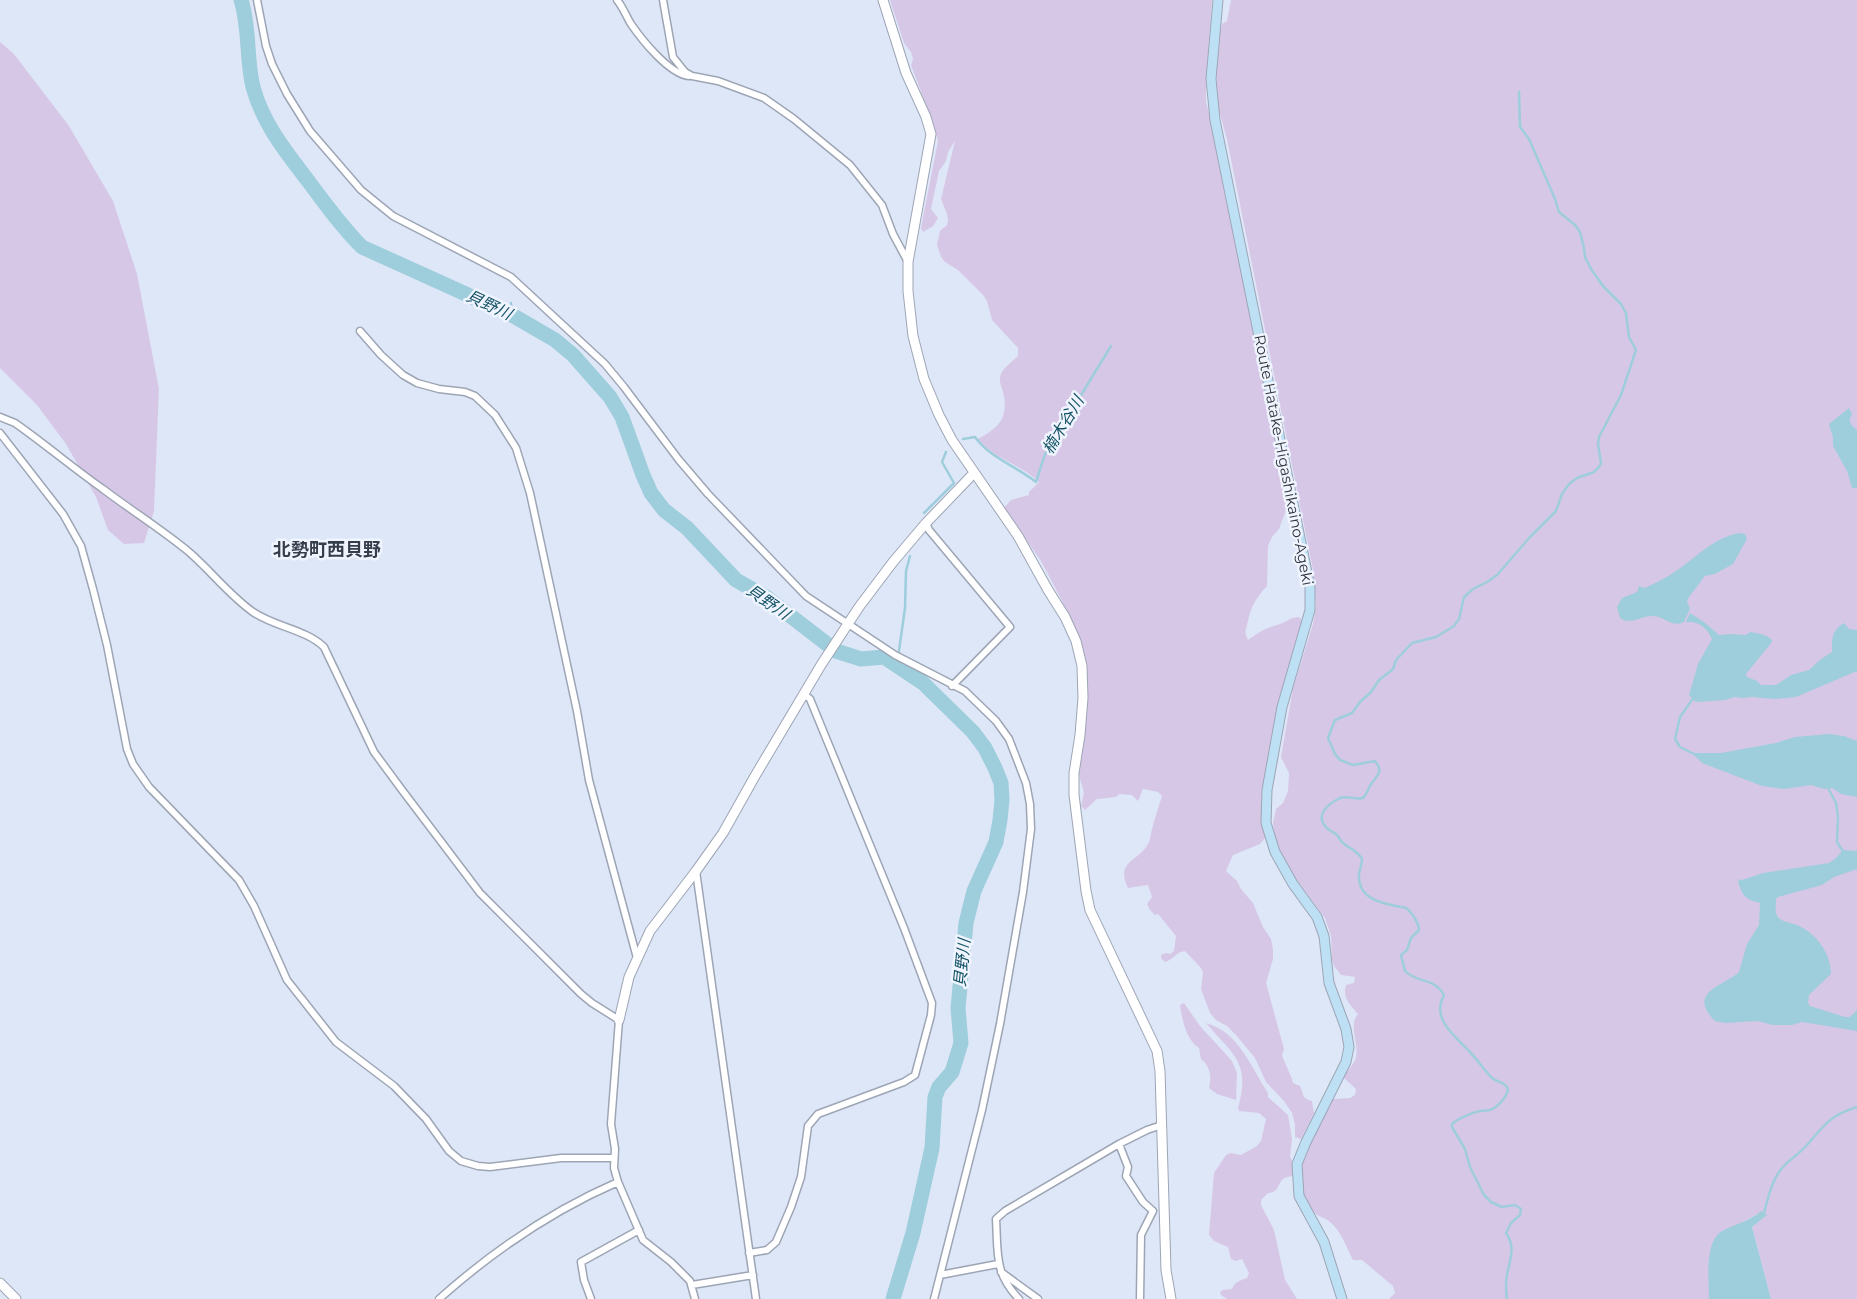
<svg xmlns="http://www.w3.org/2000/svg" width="1857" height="1299" font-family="Montserrat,'Noto Sans JP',sans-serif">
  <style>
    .green { fill: #d7c7e7 }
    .water { fill: #9ecddb }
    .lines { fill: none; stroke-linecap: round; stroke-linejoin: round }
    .stream { stroke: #9ecddb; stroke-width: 2.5 }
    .river { stroke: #9ecddb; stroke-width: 15 }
    .minor-casing { stroke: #9da5b5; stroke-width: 9 }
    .tertiary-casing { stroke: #9da5b5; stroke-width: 11 }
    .secondary-casing { stroke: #9da5b5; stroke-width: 11 }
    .minor { stroke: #fff; stroke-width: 6 }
    .tertiary { stroke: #fff; stroke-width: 9 }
    .secondary { stroke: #bee0f4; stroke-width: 9 }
    .labels { text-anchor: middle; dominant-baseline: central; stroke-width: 5; stroke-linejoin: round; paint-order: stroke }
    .street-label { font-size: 15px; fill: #31353b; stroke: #eff4ff }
    .water-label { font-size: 16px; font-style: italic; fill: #165465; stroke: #eff4ff }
    .quarter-label { font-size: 18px; font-weight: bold; fill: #363d4b; stroke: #eff4ff }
  </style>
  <rect width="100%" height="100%" fill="#dee7f8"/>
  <path class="green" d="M890,0H1212L1206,78V102L1218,147L1289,502L1279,529L1272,537L1268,546L1267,586C1256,598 1251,606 1248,621C1246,629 1244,632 1248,640C1262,630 1264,629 1280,624C1288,621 1289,618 1299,617L1301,619L1302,624C1290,666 1279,708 1270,751C1264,779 1256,810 1265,838L1260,844L1233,855L1226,871L1237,881L1241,889L1253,903L1263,927L1271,939L1273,949V959L1266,983L1284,1049L1282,1055C1284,1062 1293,1079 1293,1083L1300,1086C1304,1094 1301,1098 1312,1101L1314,1113L1301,1139L1295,1137V1124L1292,1113L1284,1101L1266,1082L1255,1058L1236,1035L1227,1026L1216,1020L1210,1013L1201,989L1203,972L1201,968L1185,951C1176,952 1173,960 1165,962L1161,958V955L1166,953L1170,954L1174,951L1176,936L1158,914L1155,915L1150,910L1147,904L1152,897L1148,885L1128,888C1115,861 1138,862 1148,844C1150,842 1150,837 1151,833C1154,821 1158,808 1162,796L1158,792L1143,789L1138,801L1132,795L1120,794L1116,797L1097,799L1085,810L1081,806L1084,793L1079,775L1088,700L1087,668L1080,639L1061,599L1041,561L1004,508L1011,500L1029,495V492L1039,482C1021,464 993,459 978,439C997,429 1008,419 1004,396C1003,390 999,383 1000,377C1002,368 1012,362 1018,356V348L992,320L987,301L983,295L958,270L945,262L941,257L937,245L940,231L947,225L948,221L947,214L941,199L955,141L948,152L946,161L939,171L931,209L938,218L933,226L923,232L921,228L938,141L935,129L911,65L913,59L911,52L904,43Z
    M1231,0H1857V1299H1771L1752,1227L1766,1215L1761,1212L1738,1225L1724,1230L1709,1266V1299H1389L1395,1293L1393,1286L1362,1260H1353C1346,1246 1341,1231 1329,1221C1324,1217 1317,1217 1313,1211C1284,1173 1314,1134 1333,1099L1350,1098L1355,1095L1356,1089L1344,1078C1346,1070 1354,1066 1356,1057C1359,1042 1348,1026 1358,1014C1350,1005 1342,998 1346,985L1354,983L1355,977L1341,975L1334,966L1332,960L1331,936L1325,918L1297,880L1283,858L1275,836L1273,823L1276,809L1283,803L1288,791L1289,773L1281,757L1293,688L1313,624L1316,606L1313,570L1227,139L1216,100L1217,50L1222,24L1227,21Z
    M0,42L14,54L69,126L113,201L137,274L159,389L154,511L144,543L124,544L108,530L96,497L66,444L37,405L0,368Z
    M1184,1003L1200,1026L1232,1061L1237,1073L1236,1100L1217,1094L1209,1088C1212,1077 1210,1066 1201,1059L1199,1048C1186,1040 1182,1019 1180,1005Z
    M1206,1023C1240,1033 1250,1066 1268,1093V1097L1288,1115L1292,1139L1290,1157L1293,1162L1292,1176C1289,1177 1285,1177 1283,1179C1277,1185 1279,1192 1268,1193L1261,1200V1205L1274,1230L1285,1280L1297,1299H1227L1221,1295L1220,1292L1223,1290L1232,1289C1235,1281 1240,1281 1247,1278L1249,1273L1242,1259L1236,1261L1231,1259L1228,1247L1214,1241L1209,1235L1214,1173L1226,1155L1231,1153L1241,1155L1257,1146L1261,1141L1266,1119L1259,1113L1239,1111L1238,1108C1251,1062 1233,1055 1206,1023Z"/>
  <path class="water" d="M1849,408L1852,414C1848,422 1850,425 1857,430V488H1852L1847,471L1833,446V438L1829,424Z
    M1739,533L1745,534L1747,539L1733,564L1715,574L1705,576L1689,597L1687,601L1690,609L1684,622C1672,628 1665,617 1654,616C1642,615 1630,626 1620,618L1617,607L1622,598L1637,592L1639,586L1645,588C1655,583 1666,578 1676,571C1697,557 1713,538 1739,533Z
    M1690,613L1704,622L1719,635L1731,634L1746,635L1750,632C1757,633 1766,634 1772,640V642L1746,674L1747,677L1757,681L1761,685H1776L1791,675L1809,670L1821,659L1832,652C1832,640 1831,630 1844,623L1849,629L1857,630V671L1796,697L1774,699L1753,697L1741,698L1734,697L1726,700L1696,702L1689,695L1698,664L1712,639C1707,628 1700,621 1686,622Z
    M1829,734L1844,736L1857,741V797L1841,794L1832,788L1824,789L1811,785L1784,789L1762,786L1702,763L1694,755L1696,753H1721L1776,743L1795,737Z
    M1843,850L1857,851V869L1834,877L1822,885L1778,897L1776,899C1776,906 1774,913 1779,918C1783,922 1792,923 1797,925C1816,933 1831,953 1831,974L1809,995L1808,1003L1810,1006L1845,1017H1850L1857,1010V1031L1802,1022L1792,1025H1772L1758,1021L1725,1023L1715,1021C1686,992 1724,986 1739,972L1747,944L1759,925L1760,903C1744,899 1743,896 1738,882L1740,879L1742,880L1763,873L1829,863L1836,858Z
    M1761,1211L1767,1215L1752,1227L1771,1299H1709C1709,1280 1704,1242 1722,1231C1735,1224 1750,1221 1761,1211Z"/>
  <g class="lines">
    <path class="stream" d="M511,303L512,315
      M963,439L975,437C990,458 1016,466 1036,482L1045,454L1111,346
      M924,513L954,483L942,462L946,452
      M897,665L905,608L906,571L910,556
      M1694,697L1680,717L1675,739L1680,747L1696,755
      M1827,786L1836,803L1838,817L1837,842L1844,853
      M1761,1215L1764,1213C1768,1198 1772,1179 1783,1167C1790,1159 1799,1154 1806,1146C1826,1124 1827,1117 1857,1107
      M1507,1299C1506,1291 1505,1283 1507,1275C1510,1259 1516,1247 1506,1233L1511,1223L1520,1215L1521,1209L1515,1205L1502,1207L1491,1202L1484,1195L1470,1167L1465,1149L1452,1127V1124C1457,1119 1475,1111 1482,1111C1484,1110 1488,1111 1490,1110C1498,1107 1507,1097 1508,1089C1504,1081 1498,1083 1492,1078C1484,1070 1477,1059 1469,1051C1454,1035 1431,1019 1444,995C1434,977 1416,983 1405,971L1401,955L1407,950L1411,938L1419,930C1419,924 1412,912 1406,908C1388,904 1361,902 1359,879C1358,872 1362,866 1362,859C1356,849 1349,849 1342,842C1340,840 1339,837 1337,835C1335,833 1330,831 1328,829C1313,816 1328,804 1340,798C1348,795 1355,800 1363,798C1368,793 1368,787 1372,783C1377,775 1384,772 1375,761L1353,765L1340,760L1335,754L1328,738L1335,720L1352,713L1360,702L1371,692L1379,680L1393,669L1396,660L1412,643L1436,637L1454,626L1459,619L1464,597L1473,589L1487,582L1497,575L1530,537L1556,511L1562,494L1569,484L1577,478L1594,472L1599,467L1601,463L1598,444L1599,437L1621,395L1636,350L1629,337L1626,313L1621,304L1603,286L1591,269L1585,257L1584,248L1580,232L1575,225L1559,212L1555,199L1529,139L1520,127L1519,92"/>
    <path class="river" d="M241,0C250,28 246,59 253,87C263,124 286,152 309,182C326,205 342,227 362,247L512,315L555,340L573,355L610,397L622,417L643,475L651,493L664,510L687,528L736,580L766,597L836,651L861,659L884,657L923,683L973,732L985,748L995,768L1001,783L1002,800L1000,820L996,842L974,891L966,923L958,1008L961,1043L952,1072L939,1087L935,1097L932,1148L913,1233L893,1299"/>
    <defs>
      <path id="minor" d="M257,0L266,46L272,64L287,94L310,131L361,190L393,216L511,277L605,364L624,387L679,460L708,494L806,596L895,655L965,691L996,721L1009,739L1026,783L1030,804L1031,829L1023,892L1000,1024L982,1110L934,1299
        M617,0C623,7 626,16 631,24C642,40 669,74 689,76
        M663,0L673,57L685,72L692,76L718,81L764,98L794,119L850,165L882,205L893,234L908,262
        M360,331L381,355L403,375L417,383L439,389L465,392L475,396L495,415L516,448L530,493L577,711L589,780L637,958
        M0,417L15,423C45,444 73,468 103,489C132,511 161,529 189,552C211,571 229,595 253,612C275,627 305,629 324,647L374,752L402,790L480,893L581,994L592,1003L619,1020L611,1124L615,1149L614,1168L618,1182L643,1240L671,1262L690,1281L695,1299
        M0,433L63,514L81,546L93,589L107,645L127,749L133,764L149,787L239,880L254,906L287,980L336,1042L394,1086L426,1119L449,1151L461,1161L478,1166L490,1167L561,1158H614
        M926,523L929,530L1010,627L952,686
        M696,871L756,1299
        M1119,1144L1128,1167L1126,1176L1143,1202L1153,1211L1141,1235L1140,1299
        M749,1253L767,1250L776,1242L791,1207L801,1177L808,1126L818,1114L904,1082L915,1075L931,1015L932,1003L904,928L810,699L804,694
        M1001,1272L1038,1299
        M940,1275L998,1264
        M692,1285L753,1275
        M439,1299C493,1251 551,1211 618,1182
        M591,1299L584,1280L581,1262L639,1230
        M1019,1299C994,1273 998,1253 996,1219L1005,1211L1119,1144L1147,1130L1162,1125"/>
      <path id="tertiary" d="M883,0L906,73L926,117L931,134L908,262V291L913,336L924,379L939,415L952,440L1018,536L1048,590L1065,617L1076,641L1082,666L1083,698L1080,735L1074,773V795L1086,891L1090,910L1157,1051L1160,1071L1166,1270L1171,1299
        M619,1020L629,977L650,931L696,871L723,833L755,776L821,665L859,607L893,562L926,523L974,473
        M0,1283L16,1299"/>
      <path id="secondary" d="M1218,0L1211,79L1215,120L1310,587V610L1282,707L1267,790L1266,823L1275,852L1293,884L1317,917L1324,936L1329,983L1346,1029L1349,1047L1346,1062L1306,1142L1297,1164L1299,1196L1324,1242L1342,1299"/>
    </defs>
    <use href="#minor" class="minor-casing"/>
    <use href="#tertiary" class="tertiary-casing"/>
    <use href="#secondary" class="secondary-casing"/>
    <use href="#minor" class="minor"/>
    <use href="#tertiary" class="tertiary"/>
    <use href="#secondary" class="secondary"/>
  </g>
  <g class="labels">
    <g class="street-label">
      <text transform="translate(1284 460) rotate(79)">Route Hatake-Higashikaino-Ageki</text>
    </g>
    <g class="water-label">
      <text transform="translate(489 305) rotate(25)">貝野川</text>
      <text transform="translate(1063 425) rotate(-59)">楠木谷川</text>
      <text transform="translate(768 602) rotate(35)">貝野川</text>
      <text transform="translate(962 963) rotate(-84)">貝野川</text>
    </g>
    <g class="quarter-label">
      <text x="327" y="550">北勢町西貝野</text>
    </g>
  </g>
</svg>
